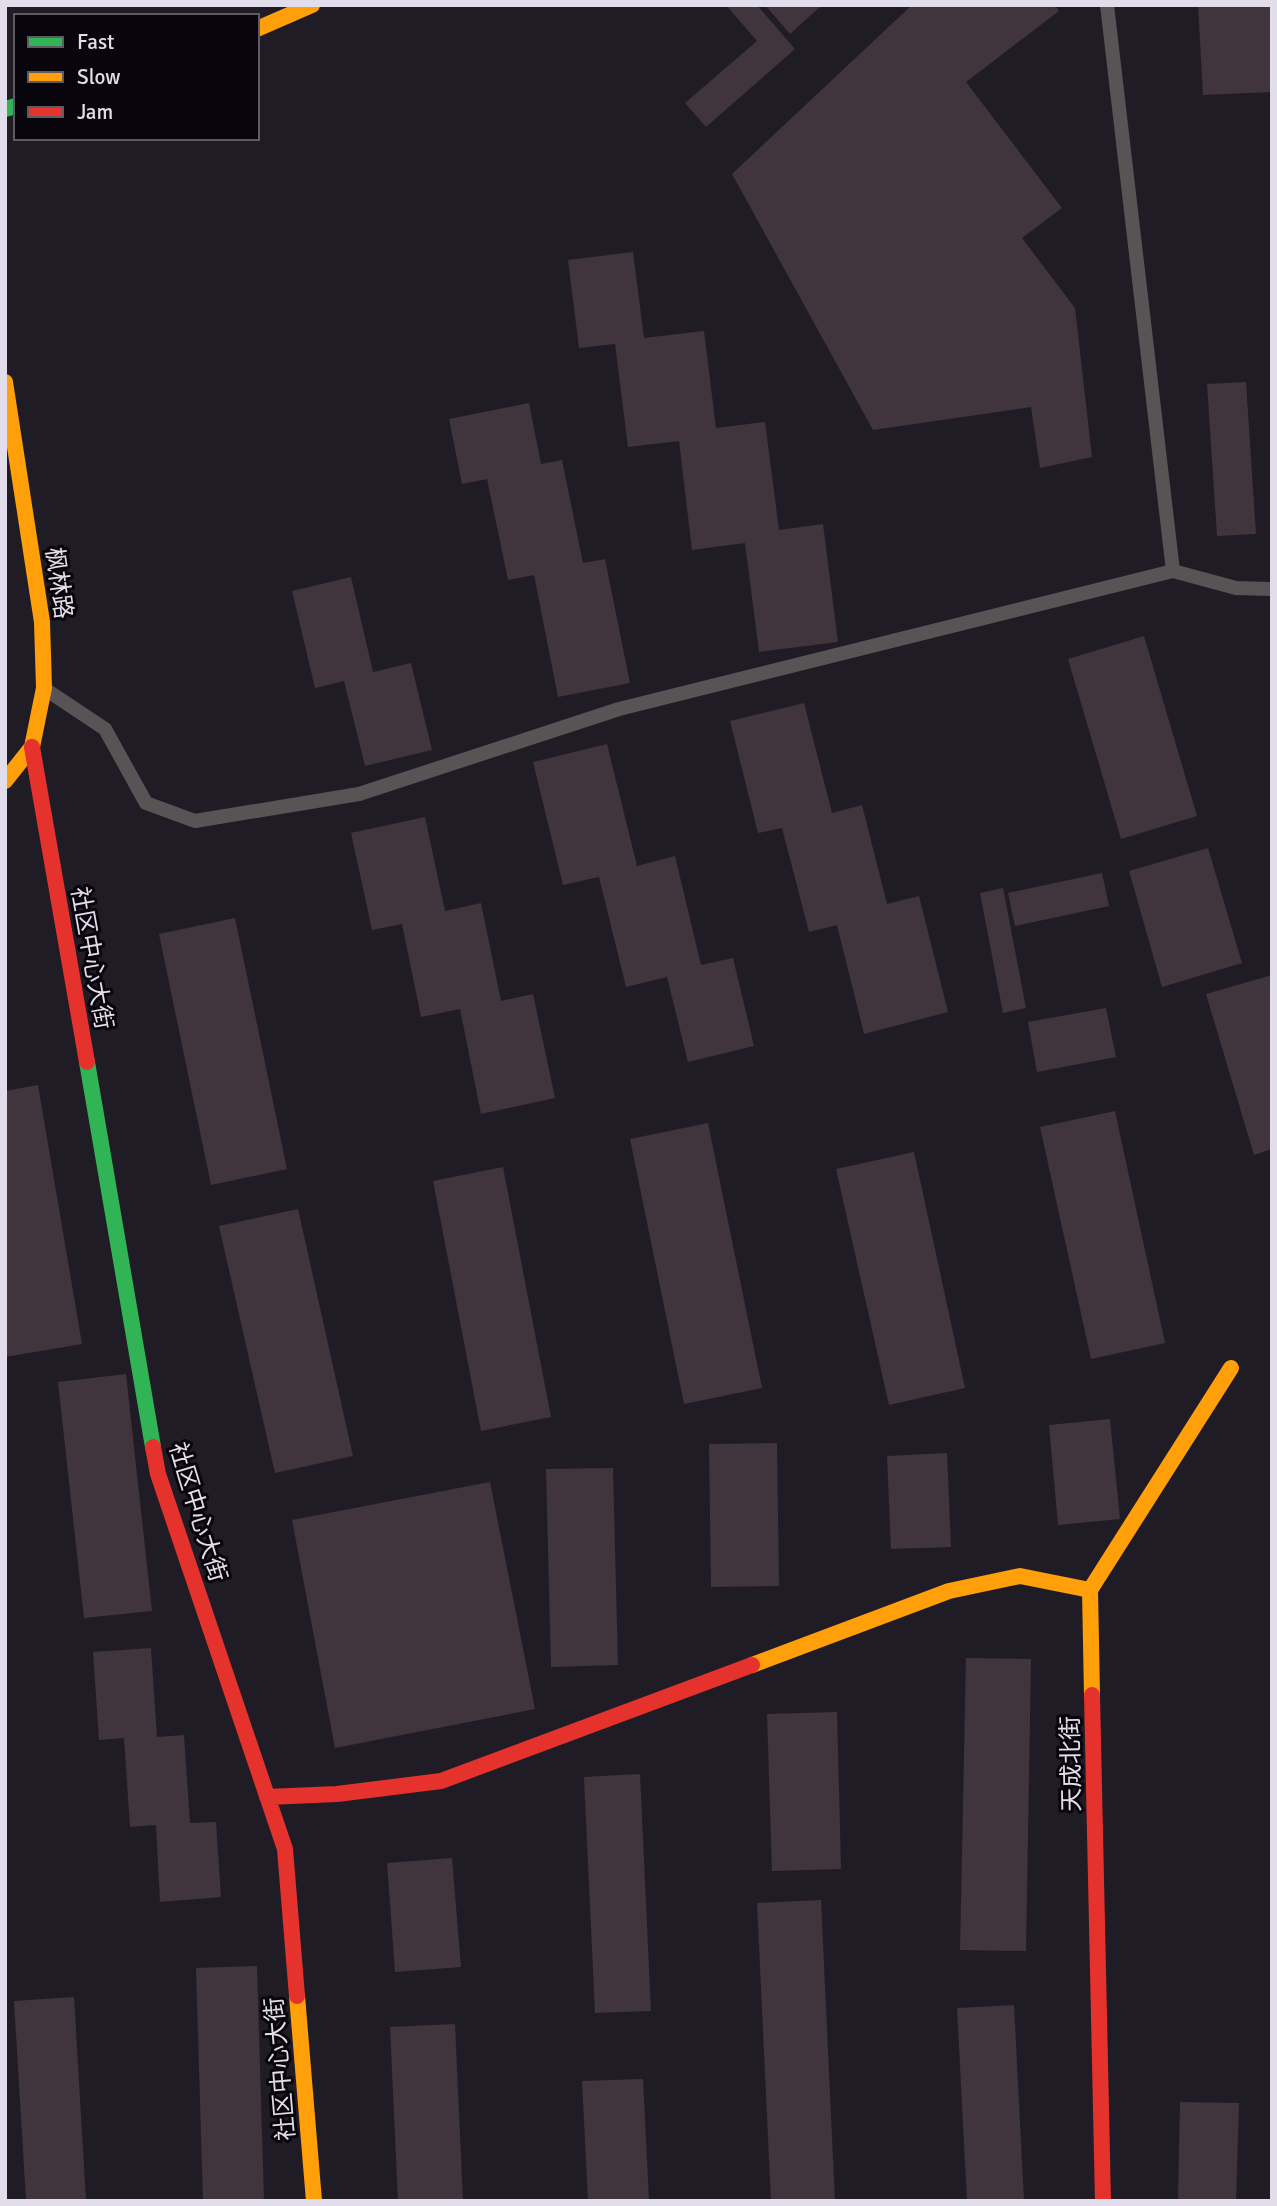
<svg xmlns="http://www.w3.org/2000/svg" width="1277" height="2206" font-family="Signika,'Noto Sans SC',sans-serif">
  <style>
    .building { fill: #40343d }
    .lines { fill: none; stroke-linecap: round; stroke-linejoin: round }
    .lane { stroke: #585456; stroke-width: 14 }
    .fast { stroke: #30b455; stroke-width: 16 }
    .slow { stroke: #ff9f0a; stroke-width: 16 }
    .jam { stroke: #e5322d; stroke-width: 16 }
    .labels { text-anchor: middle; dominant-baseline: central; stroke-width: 6; stroke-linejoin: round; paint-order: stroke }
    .street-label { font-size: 24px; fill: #e2ddea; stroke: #08050c }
  </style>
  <rect width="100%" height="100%" fill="#201c26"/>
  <path class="building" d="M726,5H757L795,49L706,127L685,103L757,41Z
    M765,5H822L790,34Z
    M912,5H1055L1059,11L966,82L1062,208L1022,238L1075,308L1092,457L1040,468L1031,407L873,430L732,174Z
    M1198,5H1272V92L1203,95Z
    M633,252L644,338L704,331L716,428L765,422L779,530L823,524L838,642L759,652L745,543L692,550L679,441L628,447L615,344L579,348L568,260Z
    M1246,382L1256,534L1217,536L1207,384Z
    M529,403L541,464L562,460L583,563L605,559L630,683L558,697L534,575L508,580L487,479L462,484L449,419Z
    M351,577L373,672L411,663L432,750L365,766L344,681L315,688L292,591Z
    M1144,636L1197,816L1121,839L1068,659Z
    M804,703L832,813L862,805L887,904L919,896L948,1012L864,1034L837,925L809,932L782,828L758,833L730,721Z
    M607,744L637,866L675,856L701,965L733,958L754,1046L688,1062L667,977L626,987L599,877L563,885L533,762Z
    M425,817L445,911L481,903L501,1001L533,994L555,1098L481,1114L460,1009L421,1017L402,924L372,930L351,833Z
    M1208,848L1242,963L1162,987L1129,871Z
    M1102,873L1109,906L1015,926L1008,893Z
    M1003,888L1026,1008L1003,1013L980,893Z
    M235,918L287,1169L211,1185L159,934Z
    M1272,975V1149L1254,1155L1206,994Z
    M1106,1008L1116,1057L1037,1072L1028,1022Z
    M38,1085L82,1344L5,1357V1091Z
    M1115,1111L1165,1343L1091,1359L1040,1127Z
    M708,1123L762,1388L684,1404L630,1139Z
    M914,1152L965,1388L889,1405L836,1169Z
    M503,1167L551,1417L481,1431L433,1181Z
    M298,1209L353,1456L275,1473L219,1226Z
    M126,1374L152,1611L84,1618L58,1382Z
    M1110,1419L1120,1519L1058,1525L1049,1425Z
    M777,1443L779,1586L711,1587L709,1444Z
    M947,1453L951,1547L891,1549L887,1456Z
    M613,1468L618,1665L551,1667L546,1469Z
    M490,1482L535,1709L335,1748L292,1520Z
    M151,1648L157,1737L184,1735L190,1823L216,1822L221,1897L160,1902L156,1825L130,1827L124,1738L99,1740L93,1652Z
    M966,1658L1031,1659L1026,1951L960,1950Z
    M837,1712L841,1869L772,1871L767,1714Z
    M640,1774L651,2011L595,2013L584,1777Z
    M452,1858L461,1967L395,1972L387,1863Z
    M821,1900L835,2201H771L757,1903Z
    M257,1966L264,2201H203L196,1968Z
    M74,1997L86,2201H26L14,2001Z
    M1014,2005L1024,2201H967L957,2008Z
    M455,2024L463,2201H398L390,2027Z
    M643,2079L649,2201H588L582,2081Z
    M1180,2102L1239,2103L1236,2201H1178Z"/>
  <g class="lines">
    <path class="lane" d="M1107,5L1173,571L1236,588L1272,589
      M45,689L105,729L146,803L195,821L359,794L619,709L1173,571"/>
    <path class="fast" d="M5,109L16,106
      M87,1062L153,1447"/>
    <path class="slow" d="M257,29L312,5
      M5,382L42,622L44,688L32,747L5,781
      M752,1665L949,1591L1020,1576L1090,1590
      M1092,1695L1090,1590L1231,1368
      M297,1996L314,2201"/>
    <path class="jam" d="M32,747L87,1062
      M153,1447L158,1474L285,1849L297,1996
      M1092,1695L1103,2201
      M267,1797L337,1794L441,1781L752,1665"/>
  </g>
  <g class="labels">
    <g class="street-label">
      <text transform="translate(59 583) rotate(82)">枫林路</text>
      <text transform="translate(92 958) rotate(80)">社区中心大街</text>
      <text transform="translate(198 1512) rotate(73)">社区中心大街</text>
      <text transform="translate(1071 1764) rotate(-91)">天成北街</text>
      <text transform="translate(280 2069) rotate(-95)">社区中心大街</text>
    </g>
  </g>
  <rect width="1277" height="2206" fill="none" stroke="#e2ddea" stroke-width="14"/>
  <rect x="14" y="14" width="245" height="126" fill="#08050c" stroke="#5f5b65" stroke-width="2"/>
  <rect x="28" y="37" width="35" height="10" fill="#30b455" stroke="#5f5b65" stroke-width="2"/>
  <text x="77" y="49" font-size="21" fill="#e2ddea">Fast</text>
  <rect x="28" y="72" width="35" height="10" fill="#ff9f0a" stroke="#5f5b65" stroke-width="2"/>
  <text x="77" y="84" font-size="21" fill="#e2ddea">Slow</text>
  <rect x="28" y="107" width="35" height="10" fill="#e5322d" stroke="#5f5b65" stroke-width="2"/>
  <text x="77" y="119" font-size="21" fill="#e2ddea">Jam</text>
</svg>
